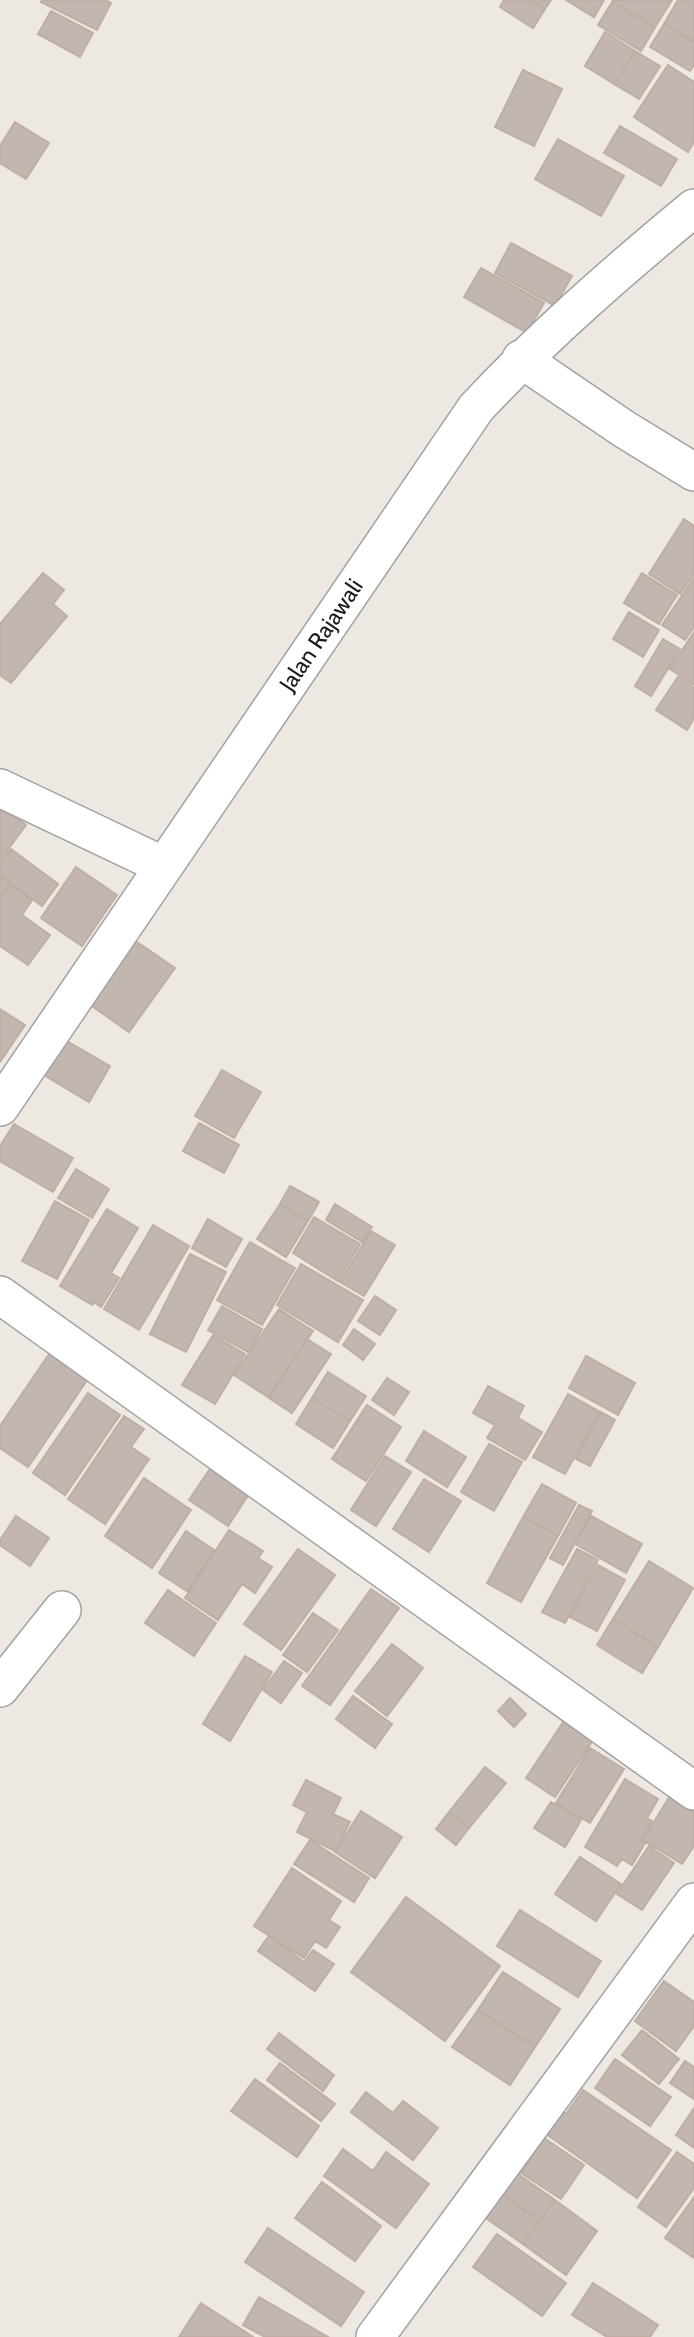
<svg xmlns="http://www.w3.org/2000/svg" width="694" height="2337" font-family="Cabin,sans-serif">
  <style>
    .building { fill: #c1b7b0; stroke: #beaea3; stroke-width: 2 }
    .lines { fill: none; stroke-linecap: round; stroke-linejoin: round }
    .street-casing { stroke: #a2a2a2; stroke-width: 40 }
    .street { stroke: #fff; stroke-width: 37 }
    .labels { text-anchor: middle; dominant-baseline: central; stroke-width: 6; stroke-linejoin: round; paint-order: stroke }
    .street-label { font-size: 23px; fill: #1b1b1b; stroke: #fff }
  </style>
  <rect width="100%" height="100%" fill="#ede8e1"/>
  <path class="building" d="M42,0H105L111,3L97,30L41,2Z
    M504,0H531L545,9L533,28L500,7Z
    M531,0H551L545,9Z
    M566,0H604L594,17Z
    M613,0H672L655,27L612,2Z
    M678,0H694V42L664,24Z
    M612,2L655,27L641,51L598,25Z
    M51,11L93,33L80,57L38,34Z
    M664,24L694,42V65L690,71L650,47Z
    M605,32L635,51L614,84L585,66Z
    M635,51L660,66L639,99L614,84Z
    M668,65L694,82V142L688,152L634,117Z
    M523,70L562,89L534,146L495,127Z
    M15,122L49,143L26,179L0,163V146Z
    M620,126L677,159L661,186L604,153Z
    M558,139L624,176L601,216L535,179Z
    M511,243L572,276L555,306L495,273Z
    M481,268L544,303L527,333L464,297Z
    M684,519L694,526V574L680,594L649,574Z
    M43,573L64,590L53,604L67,616L11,683L0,675V624Z
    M642,573L677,595L659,624L624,603Z
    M694,578V627L685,640L662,625Z
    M629,612L659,630L643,657L613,639Z
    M694,632V685L670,669Z
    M663,639L680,649L651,696L635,686Z
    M678,677L694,688V718L687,730L656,710Z
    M0,805L26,825L0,860Z
    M11,849L58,884L42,906L0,875V864Z
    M76,867L117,895L82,946L41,918Z
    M0,877L10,884L0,899Z
    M10,884L32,900L22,915L50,935L28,965L0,946V899Z
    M134,940L175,968L129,1032L89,1004Z
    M0,1009L25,1025L0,1062Z
    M60,1037L110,1066L89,1102L39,1072Z
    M222,1070L261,1092L234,1138L195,1116Z
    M199,1123L239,1145L224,1173L183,1151Z
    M14,1124L73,1158L53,1192L0,1161V1146Z
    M76,1169L109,1189L92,1218L58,1198Z
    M290,1186L319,1202L308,1221L280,1204Z
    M55,1201L89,1220L57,1279L22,1261Z
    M280,1204L308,1221L286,1257L257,1239Z
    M335,1204L372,1227L362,1242L326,1220Z
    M107,1209L138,1228L111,1273L119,1278L101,1307L94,1302L92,1305L60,1286Z
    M314,1217L360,1244L338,1281L293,1253Z
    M208,1219L242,1239L226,1267L192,1248Z
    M153,1225L189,1246L139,1330L104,1309Z
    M371,1231L395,1245L364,1296L340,1282Z
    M250,1242L295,1268L262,1325L217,1300Z
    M190,1254L226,1272L186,1352L150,1334Z
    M301,1264L363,1300L338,1342L277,1305Z
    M375,1296L396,1310L380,1335L358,1321Z
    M222,1306L262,1329L248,1352L208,1330Z
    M279,1309L313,1331L268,1397L234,1375Z
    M354,1329L375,1344L363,1360L343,1345Z
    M213,1335L245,1354L215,1404L182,1385Z
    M307,1339L331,1354L292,1413L269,1398Z
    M54,1347L92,1373L28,1467L0,1448V1426Z
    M586,1356L635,1383L618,1415L569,1388Z
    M328,1372L366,1396L350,1421L312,1398Z
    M387,1378L409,1392L394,1415L372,1400Z
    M488,1386L524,1406L518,1418L542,1432L525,1460L487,1438L495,1425L473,1413Z
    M88,1393L120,1415L65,1495L33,1473Z
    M568,1394L600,1412L565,1474L533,1457Z
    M312,1398L350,1421L333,1448L296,1424Z
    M367,1405L401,1427L366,1481L332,1459Z
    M601,1412L615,1420L590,1466L576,1459Z
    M124,1416L144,1429L131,1447L149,1459L105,1524L68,1499Z
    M424,1431L466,1457L447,1487L406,1461Z
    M489,1444L522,1462L494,1511L461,1492Z
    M220,1454L258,1480L228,1526L189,1500Z
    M385,1456L411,1472L376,1526L351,1510Z
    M144,1478L191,1510L152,1568L105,1536Z
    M424,1479L461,1501L429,1552L393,1529Z
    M542,1484L576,1503L558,1536L523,1517Z
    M579,1505L592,1511L563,1565L550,1558Z
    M16,1516L49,1538L30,1566L0,1545V1540Z
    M591,1516L642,1544L626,1573L575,1544Z
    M523,1517L558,1536L521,1602L487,1583Z
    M229,1530L263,1551L258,1558L272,1567L255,1593L242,1584L218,1620L185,1598Z
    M186,1531L214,1550L187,1591L159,1573Z
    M298,1549L335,1575L281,1650L244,1624Z
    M577,1549L598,1560L565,1623L542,1612Z
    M649,1561L693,1588L658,1647L613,1619Z
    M598,1565L625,1580L597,1631L570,1617Z
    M371,1589L399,1608L330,1705L302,1686Z
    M168,1590L216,1623L194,1656L145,1623Z
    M313,1613L338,1630L307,1672L283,1655Z
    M613,1619L658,1647L642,1673L597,1645Z
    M392,1644L423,1668L387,1716L355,1691Z
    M245,1656L272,1672L230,1741L203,1724Z
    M284,1661L302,1673L281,1703L263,1690Z
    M353,1696L392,1724L375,1748L336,1719Z
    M510,1698L526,1714L514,1727L498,1711Z
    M570,1712L599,1731L555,1797L526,1778Z
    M590,1748L624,1769L590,1823L556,1803Z
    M485,1767L506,1783L469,1828L449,1812Z
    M625,1779L658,1799L647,1818L652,1821L641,1841L645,1843L632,1865L622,1859L617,1866L585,1847Z
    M306,1780L341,1798L333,1814L350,1822L335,1851L297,1832L307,1812L293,1805Z
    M674,1789L694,1801V1846L682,1864L643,1840Z
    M551,1802L581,1820L565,1847L534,1828Z
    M361,1811L402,1837L375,1878L335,1852Z
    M449,1812L469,1828L456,1845L436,1829Z
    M310,1840L369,1878L354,1902L294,1864Z
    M649,1846L674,1863L642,1910L617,1894Z
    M580,1857L621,1884L596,1921L555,1894Z
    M292,1868L341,1901L329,1920L340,1927L326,1948L315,1941L304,1958L254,1926Z
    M406,1897L500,1966L445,2041L351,1972Z
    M520,1910L601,1961L578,1997L497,1946Z
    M269,1936L304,1962L313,1950L334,1964L315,1991L258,1951Z
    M503,1972L560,2009L535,2047L478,2010Z
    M664,1981L694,2002V2026L676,2051L635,2021Z
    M478,2010L535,2047L510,2085L452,2047Z
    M642,2030L679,2059L659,2084L622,2055Z
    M279,2033L334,2075L323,2091L267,2049Z
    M615,2059L671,2097L650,2126L595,2088Z
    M685,2061L694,2067V2099L670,2083Z
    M280,2063L335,2104L321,2121L267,2080Z
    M255,2079L319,2126L297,2157L231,2111Z
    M583,2090L671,2150L637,2198L535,2126L551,2104L566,2114Z
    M366,2092L393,2113L403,2101L438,2128L413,2160L351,2112Z
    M694,2108V2148L676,2135Z
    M544,2138L584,2165L561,2199L521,2173Z
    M343,2149L373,2171L386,2152L429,2184L396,2228L324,2176Z
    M677,2152L694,2164V2188L666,2227L638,2207Z
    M515,2172L555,2200L540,2221L500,2192Z
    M322,2182L381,2226L355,2261L295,2218Z
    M500,2192L540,2221L523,2244L483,2216Z
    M694,2197V2258L665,2238Z
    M555,2200L597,2231L566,2275L523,2244Z
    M268,2228L364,2292L341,2326L245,2262Z
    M497,2234L566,2283L542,2316L473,2267Z
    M593,2283L658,2325L650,2337H607L572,2315Z
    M259,2297L328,2337H265L243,2325Z
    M201,2303L253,2337H179Z"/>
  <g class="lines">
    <defs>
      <path id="street" d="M521,359L624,429L694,472
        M0,788L164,866
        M0,1107L476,408C543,336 618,271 694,208
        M0,1295L694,1791
        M0,1688L62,1610
        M375,2337L694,1902"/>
    </defs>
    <use href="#street" class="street-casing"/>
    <use href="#street" class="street"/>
  </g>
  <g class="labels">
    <g class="street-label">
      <text transform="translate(321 635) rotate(-56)">Jalan Rajawali</text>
    </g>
  </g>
</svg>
